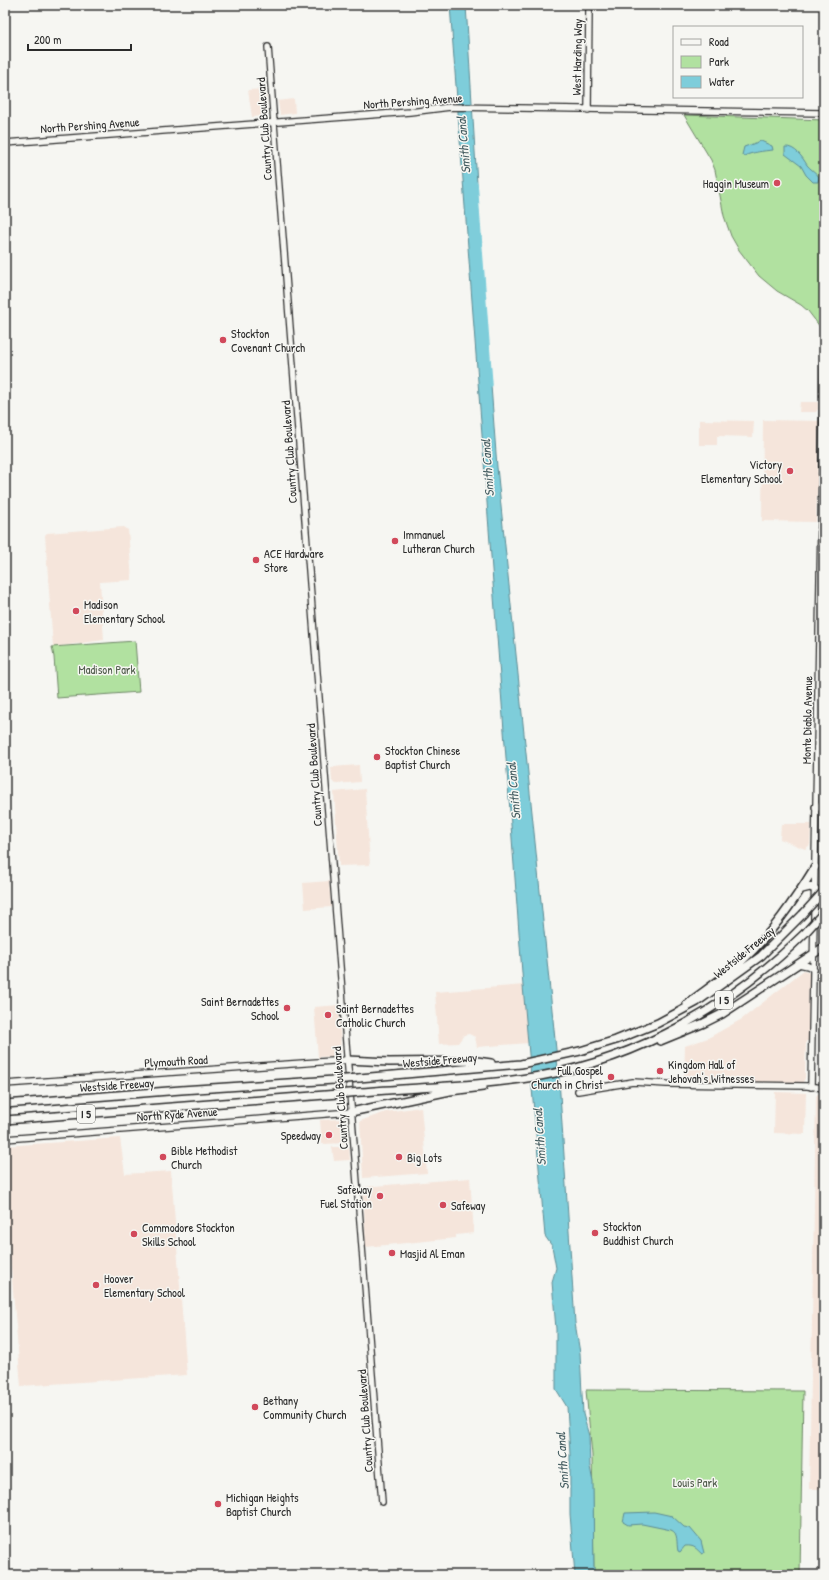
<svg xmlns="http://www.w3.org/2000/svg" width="829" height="1580" font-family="'Patrick Hand',sans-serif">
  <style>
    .built { fill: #f5e5db }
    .green { fill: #b1e1a0; stroke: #6e8666 }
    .water { fill: #7ecdda; stroke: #5d8c94 }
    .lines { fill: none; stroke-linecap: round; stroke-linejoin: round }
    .canal { stroke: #7ecdda; stroke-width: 3.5 }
    .secondary-casing { stroke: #2b2b2b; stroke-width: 8 }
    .highway-casing { stroke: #2b2b2b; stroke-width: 10 }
    .secondary { stroke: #f6f6f2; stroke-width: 5.5 }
    .highway { stroke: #f6f6f2; stroke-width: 7 }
    .highway-bridge-casing { stroke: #2b2b2b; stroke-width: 10; stroke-linecap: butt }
    .highway-bridge { stroke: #f6f6f2; stroke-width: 7 }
    .poi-dot { fill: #d1495b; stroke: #f6f6f2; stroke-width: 1.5 }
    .labels { text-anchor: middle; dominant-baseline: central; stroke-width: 3; stroke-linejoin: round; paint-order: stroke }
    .shield { fill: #f6f6f2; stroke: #686867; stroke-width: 1 }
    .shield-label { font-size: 11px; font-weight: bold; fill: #2b2b2b }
    .street-label { font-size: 12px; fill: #2b2b2b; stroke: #f6f6f2 }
    .poi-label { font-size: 12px; fill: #2b2b2b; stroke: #f6f6f2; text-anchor: start }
    .park-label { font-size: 12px; fill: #4c5848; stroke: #f6f6f2 }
    .water-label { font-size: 13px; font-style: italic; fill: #445c60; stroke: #f6f6f2 }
  </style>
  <rect width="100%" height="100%" fill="#f6f6f2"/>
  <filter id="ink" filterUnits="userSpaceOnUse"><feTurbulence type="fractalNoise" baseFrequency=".025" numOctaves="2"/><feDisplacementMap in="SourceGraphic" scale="8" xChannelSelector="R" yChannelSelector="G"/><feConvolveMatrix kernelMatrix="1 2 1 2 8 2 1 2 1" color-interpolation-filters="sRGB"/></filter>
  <g filter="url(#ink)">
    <path class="built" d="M266,89L267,113L265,116L252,117L248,90Z
      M294,99L295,113L280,115L278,101Z
      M800,402H818V409L816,412H799Z
      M699,420L754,421L753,437L717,436V445H699Z
      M763,420L819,421L816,522L762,521Z
      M124,527L128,530L132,580L100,582L104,640L53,647L45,535L47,533Z
      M359,765L360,782L335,784L332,781L331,767Z
      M365,789L370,865L339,866L334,792Z
      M781,824H811L810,845L805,849L780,839Z
      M329,881L331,907L305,909L303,883Z
      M804,970L809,973L808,1041H806L805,1078L803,1082L684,1081L685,1046L708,1038L742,1019Z
      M524,985L529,1043L477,1047L475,1037L469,1034L464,1035L458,1043L439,1044L435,992Z
      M339,1005L341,1052L339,1056L318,1057L314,1007Z
      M775,1092L806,1093L805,1134L774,1133Z
      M818,1094H824V1489H809L816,1096Z
      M421,1107L427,1173L363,1178L360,1121L386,1112Z
      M343,1119L347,1122L348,1143L322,1144L320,1120Z
      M120,1138L125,1174L171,1171L187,1375L21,1386L5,1195V1146Z
      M332,1147H349L350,1160L334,1161Z
      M470,1178L474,1233L456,1235V1238L366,1247L363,1187Z"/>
    <path class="green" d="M684,115L824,120V332L808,311L801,305L777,291L759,276L739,250L731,236L724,216L715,170L711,160Z
      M135,641L139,692L57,698L54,657L52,647Z
      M586,1390L803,1391L800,1575H594L592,1455Z"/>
    <path class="water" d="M450,5H466L481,249L497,467L559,1079L575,1323L580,1353L583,1414L589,1436L590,1467L593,1482L594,1575H575L570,1514V1454L567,1407L556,1389V1329L552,1282L556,1268L552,1246L545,1236L523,986Z
      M761,141L772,146L773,150C763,151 753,152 744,156L742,155L744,147Z
      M785,147C795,146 803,158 807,165C810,169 816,172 819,177L818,182H813L806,175L801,166L785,154Z
      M654,1512L672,1516L684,1527L690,1528L701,1541L704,1553L702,1554C696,1549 695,1545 685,1546L680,1552L678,1551C676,1543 679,1533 671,1530L642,1524L628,1525L623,1522L625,1513Z"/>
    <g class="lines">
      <path class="canal" d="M476,183L491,385"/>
      <defs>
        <path id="secondary" d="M268,47L382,1502
          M588,110L589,5
          M5,143L410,112L450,107L824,113
          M799,964L808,966L814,970
          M5,1084L347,1060
          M811,1087L824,354
          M578,1091L633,1082L667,1084L807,1086L824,1088
          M5,1139L351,1112"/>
        <path id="highway" d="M816,807H824
          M802,889L810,887L815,889
          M687,1004C705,990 724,978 740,963C771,935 794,901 815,867
          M660,1041L704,1023L722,1014L824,947
          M347,1060L389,1062L477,1061L491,1063
          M359,1078L521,1064L580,1051L616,1040L658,1023L697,1002L761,956L803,914
          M361,1092C421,1087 481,1086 540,1076C641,1058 732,1005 805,933
          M5,1104L181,1090L334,1080
          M351,1112L450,1091L483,1087
          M5,1120L338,1094"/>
      </defs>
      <use href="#secondary" class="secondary-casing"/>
      <use href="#highway" class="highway-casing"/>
      <use href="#secondary" class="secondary"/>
      <use href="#highway" class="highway"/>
      <defs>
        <path id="highway-bridge" d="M803,914L823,892
          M805,933L822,914
          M334,1080L359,1078
          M338,1094L361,1092"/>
      </defs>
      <use href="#highway-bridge" class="highway-bridge-casing"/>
      <use href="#highway-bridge" class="highway-bridge"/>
    </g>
  </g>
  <g class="poi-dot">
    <circle cx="777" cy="183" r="4"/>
    <circle cx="223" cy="340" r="4"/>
    <circle cx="790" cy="471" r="4"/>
    <circle cx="395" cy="541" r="4"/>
    <circle cx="256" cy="560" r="4"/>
    <circle cx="76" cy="611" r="4"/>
    <circle cx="377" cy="757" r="4"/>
    <circle cx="287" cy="1008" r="4"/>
    <circle cx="328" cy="1015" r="4"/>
    <circle cx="660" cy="1071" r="4"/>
    <circle cx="611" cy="1077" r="4"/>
    <circle cx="329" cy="1135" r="4"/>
    <circle cx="163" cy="1157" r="4"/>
    <circle cx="399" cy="1157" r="4"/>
    <circle cx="380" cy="1196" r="4"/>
    <circle cx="443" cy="1205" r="4"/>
    <circle cx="595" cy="1233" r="4"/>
    <circle cx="134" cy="1234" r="4"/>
    <circle cx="392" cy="1253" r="4"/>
    <circle cx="96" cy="1285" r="4"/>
    <circle cx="255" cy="1407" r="4"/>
    <circle cx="218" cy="1504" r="4"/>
  </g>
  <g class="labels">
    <g class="shield">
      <rect x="715" y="991" width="18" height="18" rx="3"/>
      <rect x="77" y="1105" width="18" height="18" rx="3"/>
    </g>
    <g class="shield-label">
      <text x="724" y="1000">I 5</text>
      <text x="86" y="1114">I 5</text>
    </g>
    <g class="street-label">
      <text transform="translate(577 57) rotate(-89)">West Harding Way</text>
      <text transform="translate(413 101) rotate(-4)">North Pershing Avenue</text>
      <text transform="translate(90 125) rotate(-4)">North Pershing Avenue</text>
      <text transform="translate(264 129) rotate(-94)">Country Club Boulevard</text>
      <text transform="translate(289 452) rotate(-94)">Country Club Boulevard</text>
      <text transform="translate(807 720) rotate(-89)">Monte Diablo Avenue</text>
      <text transform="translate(314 775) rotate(-94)">Country Club Boulevard</text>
      <text transform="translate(744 952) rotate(-39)">Westside Freeway</text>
      <text transform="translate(440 1060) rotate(-5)">Westside Freeway</text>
      <text transform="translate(176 1061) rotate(-3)">Plymouth Road</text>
      <text transform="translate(117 1085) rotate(-4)">Westside Freeway</text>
      <text transform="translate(340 1098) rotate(-94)">Country Club Boulevard</text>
      <text transform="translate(177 1114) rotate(-4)">North Ryde Avenue</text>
      <text transform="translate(365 1421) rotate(-94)">Country Club Boulevard</text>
    </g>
    <g class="poi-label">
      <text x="769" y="183" text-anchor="end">Haggin Museum</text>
      <text x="231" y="333">Stockton<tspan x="231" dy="14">Covenant Church</tspan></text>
      <text x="782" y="464" text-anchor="end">Victory<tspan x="782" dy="14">Elementary School</tspan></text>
      <text x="403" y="534">Immanuel<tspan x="403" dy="14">Lutheran Church</tspan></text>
      <text x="264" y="553">ACE Hardware<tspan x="264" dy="14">Store</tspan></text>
      <text x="84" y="604">Madison<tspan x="84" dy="14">Elementary School</tspan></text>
      <text x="385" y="750">Stockton Chinese<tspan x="385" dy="14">Baptist Church</tspan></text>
      <text x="279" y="1001" text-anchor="end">Saint Bernadettes<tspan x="279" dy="14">School</tspan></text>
      <text x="336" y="1008">Saint Bernadettes<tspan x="336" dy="14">Catholic Church</tspan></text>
      <text x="668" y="1064">Kingdom Hall of<tspan x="668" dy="14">Jehovah's Witnesses</tspan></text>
      <text x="603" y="1070" text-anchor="end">Full Gospel<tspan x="603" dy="14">Church in Christ</tspan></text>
      <text x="321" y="1135" text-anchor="end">Speedway</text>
      <text x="171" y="1150">Bible Methodist<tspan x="171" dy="14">Church</tspan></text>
      <text x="407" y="1157">Big Lots</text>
      <text x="372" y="1189" text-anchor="end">Safeway<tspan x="372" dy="14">Fuel Station</tspan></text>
      <text x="451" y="1205">Safeway</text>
      <text x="603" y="1226">Stockton<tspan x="603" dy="14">Buddhist Church</tspan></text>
      <text x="142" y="1227">Commodore Stockton<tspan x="142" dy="14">Skills School</tspan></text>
      <text x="400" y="1253">Masjid Al Eman</text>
      <text x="104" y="1278">Hoover<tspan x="104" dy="14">Elementary School</tspan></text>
      <text x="263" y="1400">Bethany<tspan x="263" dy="14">Community Church</tspan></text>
      <text x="226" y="1497">Michigan Heights<tspan x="226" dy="14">Baptist Church</tspan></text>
    </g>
    <g class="park-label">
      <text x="107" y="669">Madison Park</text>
      <text x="695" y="1482">Louis Park</text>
    </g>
    <g class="water-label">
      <text transform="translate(463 145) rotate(-95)">Smith Canal</text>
      <text transform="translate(487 468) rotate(-94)">Smith Canal</text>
      <text transform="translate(513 791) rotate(-95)">Smith Canal</text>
      <text transform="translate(539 1137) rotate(-94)">Smith Canal</text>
      <text transform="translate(562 1461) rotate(-94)">Smith Canal</text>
    </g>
  </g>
  <rect width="829" height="1580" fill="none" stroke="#f6f6f2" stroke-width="20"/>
  <rect x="10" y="10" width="809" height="1560" fill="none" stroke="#2b2b2b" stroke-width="1.5" filter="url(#ink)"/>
  <rect x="673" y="26" width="130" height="72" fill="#f6f6f2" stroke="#a5a5a2"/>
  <rect x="681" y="39" width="20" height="6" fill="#f6f6f2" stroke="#a5a5a2"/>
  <text x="709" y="46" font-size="12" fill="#2b2b2b">Road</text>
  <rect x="681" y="56" width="20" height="12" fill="#b1e1a0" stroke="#a5a5a2"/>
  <text x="709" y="66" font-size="12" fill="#2b2b2b">Park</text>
  <rect x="681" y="76" width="20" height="12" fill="#7ecdda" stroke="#a5a5a2"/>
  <text x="709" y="86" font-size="12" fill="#2b2b2b">Water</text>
  <path d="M28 44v6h103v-6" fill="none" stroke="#2b2b2b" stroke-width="2"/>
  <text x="34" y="44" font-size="12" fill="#2b2b2b" stroke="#f6f6f2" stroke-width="3" paint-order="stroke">200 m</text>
</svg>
